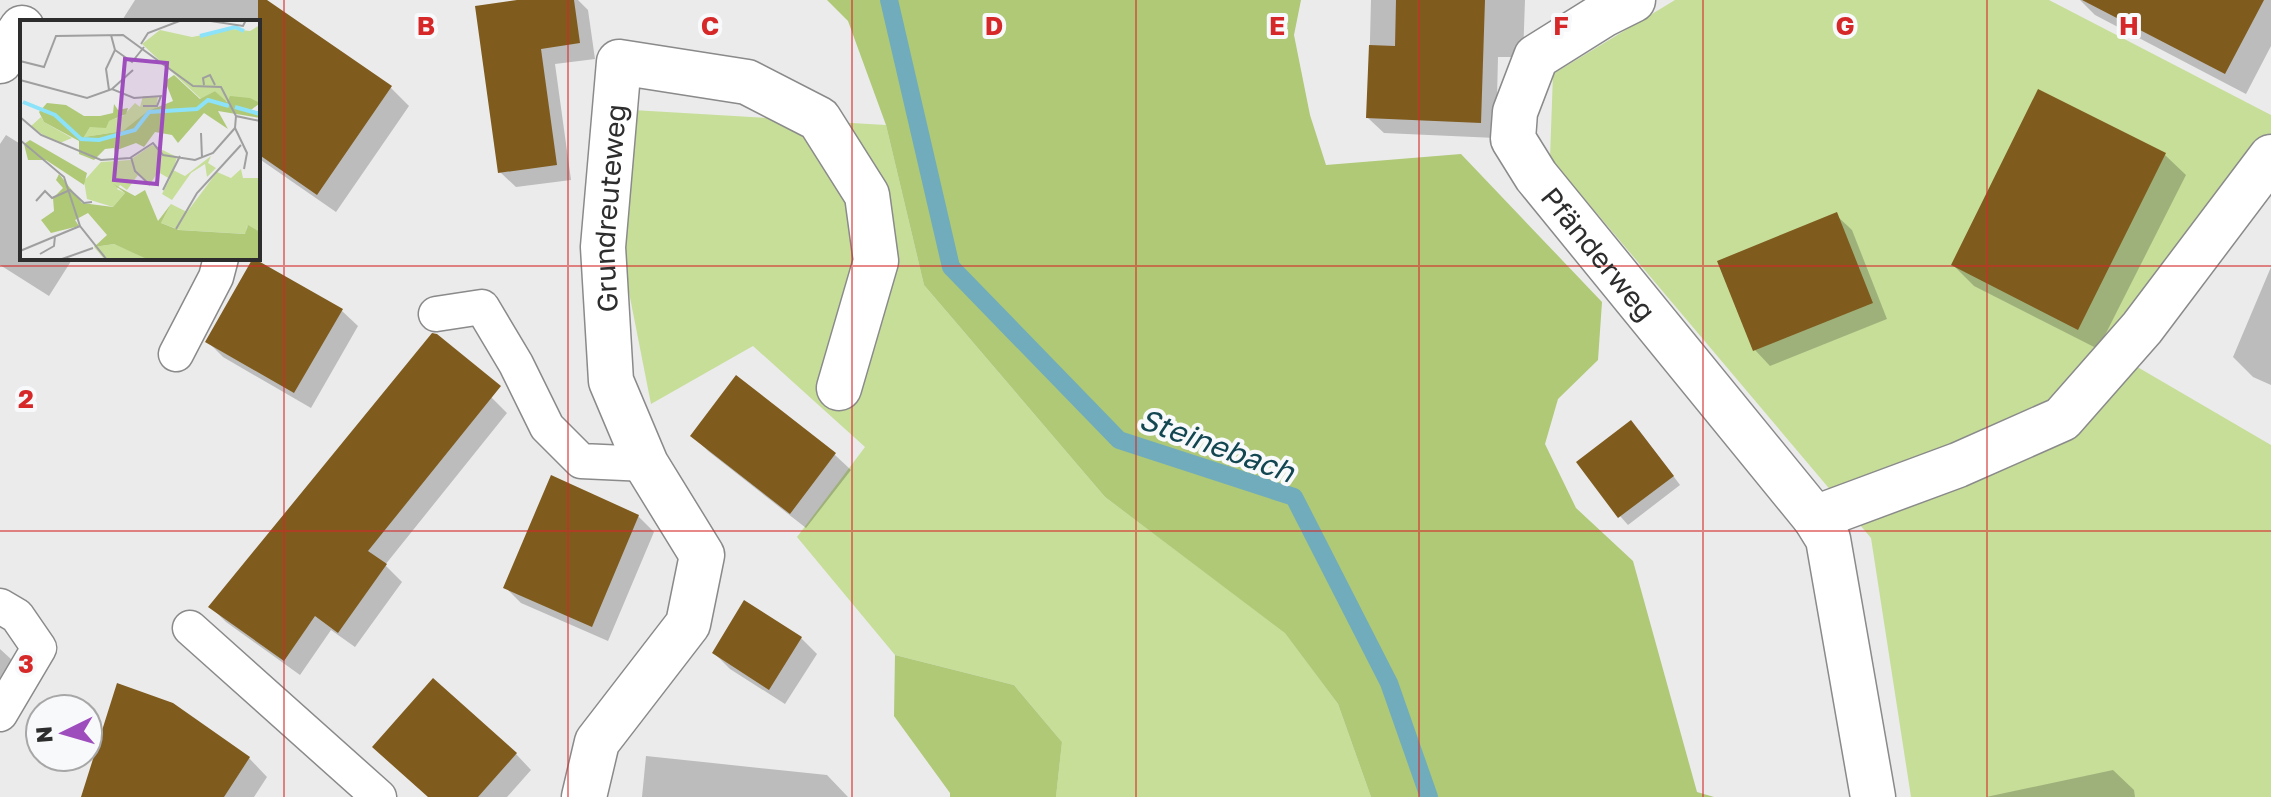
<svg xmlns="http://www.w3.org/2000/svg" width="2271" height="797" font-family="'Golos Text',sans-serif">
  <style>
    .green { fill: #c7de99 }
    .forest { fill: #afc977 }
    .shadow { fill: #0003 }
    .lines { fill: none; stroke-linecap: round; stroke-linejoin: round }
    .stream { stroke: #70acbc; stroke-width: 18 }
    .building { fill: #7f5b1e }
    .lane-casing { stroke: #8a8a8b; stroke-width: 37 }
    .street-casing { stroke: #8a8a8b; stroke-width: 47 }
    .lane { stroke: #fff; stroke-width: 34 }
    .street { stroke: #fff; stroke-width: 44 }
    .grid { fill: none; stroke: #d62828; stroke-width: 2; stroke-opacity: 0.55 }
    .labels { text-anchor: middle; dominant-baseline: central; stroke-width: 8; stroke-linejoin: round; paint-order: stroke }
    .street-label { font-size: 28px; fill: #2d2d2e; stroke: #f8f9fa }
    .water-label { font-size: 30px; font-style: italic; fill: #124752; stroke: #f8f9fa }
    .inset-river { fill: none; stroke: #8ce3f9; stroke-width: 4 }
    .inset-road { fill: none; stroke: #9f9fa0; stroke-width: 2 }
    .view { fill: #9e4dbd; fill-opacity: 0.15; stroke: #9e4dbd; stroke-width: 4 }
    .inset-edge { fill: none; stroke: #2d2d2e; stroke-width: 4 }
    .grid-label { font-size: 26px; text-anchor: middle; font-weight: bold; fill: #d62828; stroke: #f8f9fa; stroke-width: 8; stroke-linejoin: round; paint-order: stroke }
  </style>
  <rect width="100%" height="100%" fill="#ebebec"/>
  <path class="green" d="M1675,0H2049L2271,115V134L2134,365L2271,445V797H1911L1871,538L1550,158L1553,74Z
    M633,110L886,125L924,285L1105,497L1285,632L1338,704L1371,797H1056L1062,742L1014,685L895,655L797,537L865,447L753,346L651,404L622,257Z"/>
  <path class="forest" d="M827,0H1301L1294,35L1310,115L1326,165L1461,154L1602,302L1598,360L1558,399L1545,444L1576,508L1633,561L1697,792L1714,797H1371L1338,704L1285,633L1105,497L924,285L886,125L848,21Z
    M895,655L1014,685L1062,742L1056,797H950V793L894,716Z"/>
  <path class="shadow" d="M135,0H263L390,87L409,106L336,212L258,158V22H121Z
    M532,0H578L588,10L595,59L555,64L571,180L516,187L500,172Z
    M1371,0H1525L1523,57H1498L1496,138L1384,133L1368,118Z
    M2080,0H2271V46L2246,94L2095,15Z
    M6,135L22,145V258H73L49,296L0,265V144Z
    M2165,155L2186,175L2098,349L1974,286L1953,265Z
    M1836,215L1852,230L1887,319L1770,366L1755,350Z
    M2271,267V385L2253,377L2233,357Z
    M342,311L358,326L311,408L223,357L207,341Z
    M417,354L492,398L507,413L385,565L402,582L355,647L331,630L300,675L226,622L211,607Z
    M737,378L835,455L851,470L806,528L708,451L692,435Z
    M1639,430L1680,485L1628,525L1620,516Z
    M638,516L654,532L608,641L521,603L505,587Z
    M801,638L817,654L785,704L730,669L714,653Z
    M0,649L25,672L0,717Z
    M516,754L531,770L507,797H429Z
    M646,756L827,775L848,797H642Z
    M249,758L267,777L254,797H83Z
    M2113,770L2134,790L2135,797H1986Z"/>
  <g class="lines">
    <path class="stream" d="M889,0L951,267L1119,440L1294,497L1389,683L1429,797"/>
  </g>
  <path class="building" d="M258,0H267L392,86L317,195L258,154Z
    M517,0H574L580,43L541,49L557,165L498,173L475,6Z
    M1396,0H1485L1481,123L1366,118L1369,45L1395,46Z
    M2082,0H2264L2225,74Z
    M2038,89L2166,153L2078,330L1951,265Z
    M1837,212L1873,303L1753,351L1717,261Z
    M253,258L343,309L294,393L205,342Z
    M432,333L437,334L501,386L368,551L387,564L338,633L315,616L284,661L208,607Z
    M736,375L836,453L790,514L690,436Z
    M1631,420L1674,476L1618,518L1576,462Z
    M551,475L639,515L592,627L503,588Z
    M744,600L802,637L769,690L712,653Z
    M433,678L517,753L478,797H428L372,747Z
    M117,683L173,703L250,757L224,797H81Z"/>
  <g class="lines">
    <defs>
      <path id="lane" d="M436,314L482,307L516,364L547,427L581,461L646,464
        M176,354L216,277L221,258
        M0,606L17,616L39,648L0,714
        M190,628L379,797"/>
      <g id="street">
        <path id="s1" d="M1633,0L1603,15L1536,57L1515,112L1513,139L1536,176L1815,518L1828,539L1873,797"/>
        <path d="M0,61L22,28"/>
        <path d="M1815,518L1958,465L2062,419L2142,328L2271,157"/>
        <path id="s2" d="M584,797L597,742L688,624L702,555L646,464L611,381L603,247L619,62L747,82L819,119L867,195L876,261L839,388"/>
      </g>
    </defs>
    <use href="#lane" class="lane-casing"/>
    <use href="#street" class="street-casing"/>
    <use href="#lane" class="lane"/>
    <use href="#street" class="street"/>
  </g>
  <path class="grid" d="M284,0V797M568,0V797M852,0V797M1136,0V797M1419,0V797M1703,0V797M1987,0V797M0,266H2271M0,531H2271"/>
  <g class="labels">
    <g class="street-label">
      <text stroke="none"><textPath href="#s2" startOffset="646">Grundreuteweg</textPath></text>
      <text stroke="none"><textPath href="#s1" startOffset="342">Pfänderweg</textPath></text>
    </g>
    <g class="water-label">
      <text transform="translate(1217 445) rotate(20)">Steinebach</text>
    </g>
  </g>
  <g transform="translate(20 20)">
    <rect width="240" height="240" fill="#ebebec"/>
    <path d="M240,5V83L210,77L206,82L195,71L181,79L122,24L140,10L172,17L213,9L230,11ZM123,76H138L136,90L103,111L64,117L70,107L103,96L115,83L120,87ZM21,97L24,102L52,118L40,123L23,115L11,106ZM132,125L157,137L153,150L165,156L191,136L188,143L196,148L187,157L185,144L171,153L152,180L142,174L150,159L138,152L130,164L118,155L107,170L100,165L97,169L105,173L93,187L67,179L64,161L81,142L110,140ZM221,149L223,158H240V212L227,206L226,214L160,210L141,203L151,184L167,192L197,152L211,158ZM94,224L118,234L129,240H85L74,227Z" fill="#c7de99"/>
    <path d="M154,55L180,79L195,71L207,82L210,76L230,78L240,83L231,90L240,92V98L198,91L208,109L184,93L158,123L152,115L135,112L124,127L116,123L97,130L95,136L94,128L85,129L74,140L59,134V121L24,102L19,92L27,83L46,85L64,96H80L93,93L94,84L98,90L108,88L106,94L89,101L86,108L70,107L64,117L103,111L128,91L153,81L145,61ZM10,120L67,153L64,165L26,140H8L4,124ZM39,154L62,183L93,187L105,173L93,164L115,176L125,170L138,201L151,184L141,203L159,210L225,214L228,205L240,212V240H129L94,224L74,227L87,215L68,193L55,200L59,206L31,213L21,200L34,191L33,178L43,168L36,160Z" fill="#afc977"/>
    <path class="inset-river" d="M180,16L215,7L224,11M3,82L35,95L61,119L79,120L115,110L129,92L177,89L188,80L209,86M215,87L240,94"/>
    <path class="inset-road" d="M184,0L223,6L226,0M121,24L128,13L162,0M95,30L112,42L124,27M0,41L24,47L36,16L103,15L173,66L201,67L216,96L240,101M0,60L67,78L92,69L114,78L141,76L137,86H123M184,65L183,58L190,55L195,65M92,69L113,50M89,70L86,49L95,30L91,15M216,96L215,108L227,133L224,149M0,97L21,115L81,140L110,138L133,123L143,135L175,140L193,133L215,108M181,113L182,138M0,120L44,157L60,206L87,240M111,137L115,151L130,165M143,170L160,136M16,181L25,171L32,178L50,170L64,183L72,182M156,209L177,173L221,125M0,231L60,206M20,234L34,226L35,216M42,239L73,228"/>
    <path class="view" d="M105,39L147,43L137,164L94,160Z"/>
    <rect width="240" height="240" class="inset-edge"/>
  </g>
  <g class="grid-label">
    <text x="426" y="35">B</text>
    <text x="710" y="35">C</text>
    <text x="994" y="35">D</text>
    <text x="1277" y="35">E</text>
    <text x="1561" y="35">F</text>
    <text x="1845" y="35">G</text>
    <text x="2129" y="35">H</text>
    <text x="26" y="408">2</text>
    <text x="26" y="673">3</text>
  </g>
  <g transform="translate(64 733) rotate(265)"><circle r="38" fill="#f8f9fa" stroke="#a7a7a8" stroke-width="2"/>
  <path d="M0-6L14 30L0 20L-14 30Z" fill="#9e4dbd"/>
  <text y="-12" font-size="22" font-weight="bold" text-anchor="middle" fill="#2d2d2e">N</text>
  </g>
</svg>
